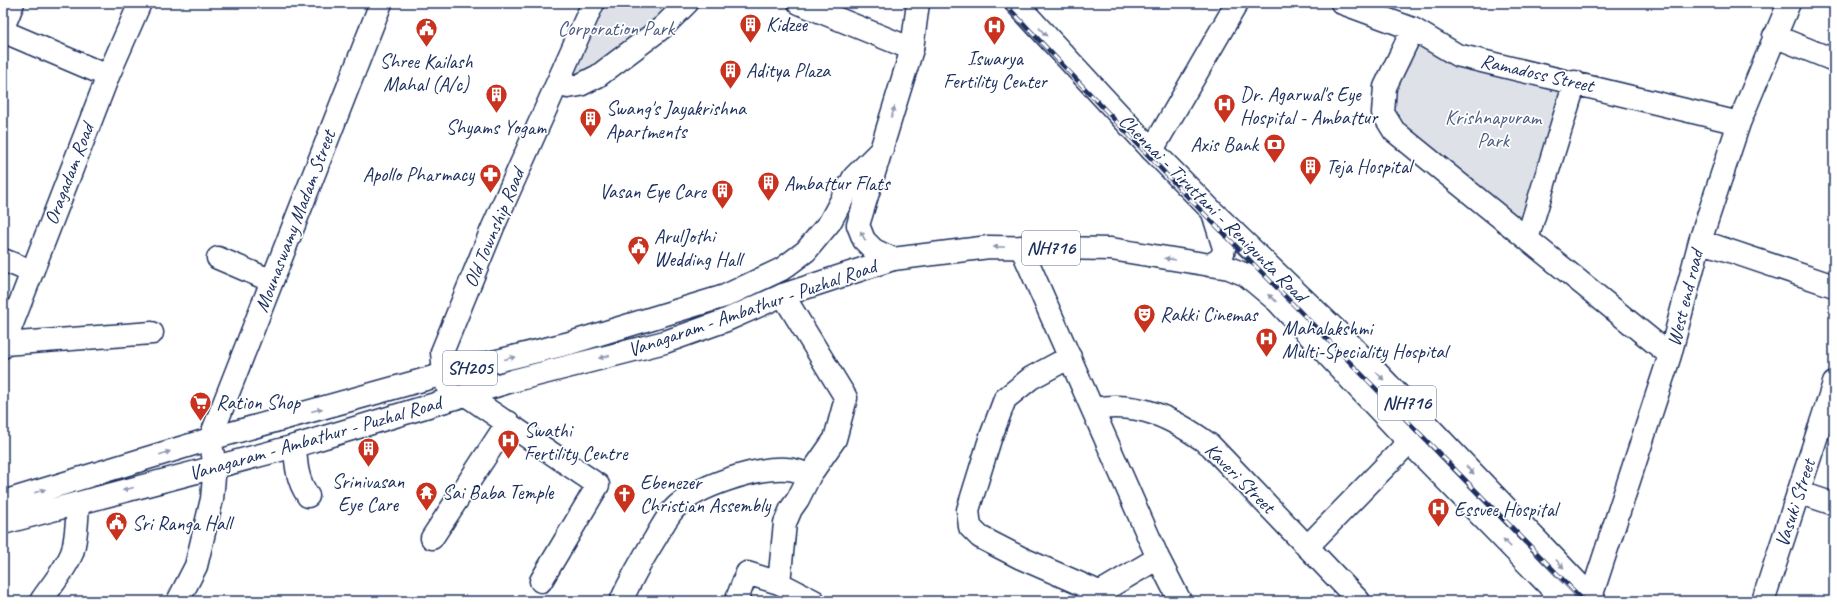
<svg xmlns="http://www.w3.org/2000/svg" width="1837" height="604" font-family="Caveat,sans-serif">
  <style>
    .green { fill: #dee1e7; stroke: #7c88a2 }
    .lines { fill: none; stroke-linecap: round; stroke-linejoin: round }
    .minor-casing { stroke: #1b2f5e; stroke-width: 25 }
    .major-casing { stroke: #1b2f5e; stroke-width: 25 }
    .highway-casing { stroke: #1b2f5e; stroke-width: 25 }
    .minor { stroke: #fff; stroke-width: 22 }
    .major { stroke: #fff; stroke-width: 22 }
    .highway { stroke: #fff; stroke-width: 22 }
    .rail-casing { stroke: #1b2f5e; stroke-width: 4.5 }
    .rail { stroke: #fff; stroke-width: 3; stroke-dasharray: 9; stroke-linecap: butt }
    .oneway { fill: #8d97ae }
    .labels { text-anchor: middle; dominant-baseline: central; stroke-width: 3.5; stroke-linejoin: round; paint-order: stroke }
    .shield { fill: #fff; stroke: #5f6d8e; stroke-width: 1 }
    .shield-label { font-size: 19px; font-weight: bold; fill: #1b2f5e }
    .poi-label { font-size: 20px; fill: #1b2f5e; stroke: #fff; text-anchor: start }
    .park-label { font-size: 20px; fill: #4c5c80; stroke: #fff }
    .street-label { font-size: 20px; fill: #1b2f5e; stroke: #fff }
  </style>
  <rect width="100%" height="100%" fill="#fff"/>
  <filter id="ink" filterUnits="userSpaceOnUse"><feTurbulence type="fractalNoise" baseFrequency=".025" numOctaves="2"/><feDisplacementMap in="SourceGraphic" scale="8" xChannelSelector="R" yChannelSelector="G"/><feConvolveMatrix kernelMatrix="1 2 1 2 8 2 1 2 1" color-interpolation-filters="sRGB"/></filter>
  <g filter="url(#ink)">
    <path class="green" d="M599,3H681L573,81L567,74Z
      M1416,35L1569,86L1525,231L1388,115V90Z"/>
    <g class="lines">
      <defs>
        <path id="minor" d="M13,3L5,23L4,30L7,33L108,76
          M799,3L912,49
          M1342,3L1413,29L1457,55L1739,123
          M1413,29L1385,87L1383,113L1394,131L1670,355
          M1774,36L1834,60
          M558,84L568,87L580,85L598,76L663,27L687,3
          M1152,150L1237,3
          M1527,239L1575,82
          M1700,241L1834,286
          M1021,247L1158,558L1180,601
          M218,258L272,281
          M3,260L31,271
          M4,344L152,333
          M3,347L108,76L140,3
          M1070,357L1031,378L1005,399L990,439L968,510L970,527L980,537L1021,558L1099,592
          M466,395L598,485L541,581
          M451,399L444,374L442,352L493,227L593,3
          M1093,409C1140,401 1173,418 1210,445L1359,601
          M295,446C296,465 297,480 308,496
          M1798,492L1834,504
          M432,538L508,422
          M1307,547L1409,442
          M779,583L785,523L791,509L798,499L810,475L835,439L846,398L783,295
          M1087,600L1158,558
          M41,601C51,586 65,570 72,553C77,537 77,519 78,503
          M178,601L196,566L212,499L215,466L210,439L381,3
          M621,601C631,579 643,558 656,537C661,528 667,517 674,509C696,486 756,467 787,469C794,469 803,473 810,475
          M736,601L747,573L779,583L814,601
          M1587,601L1591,597L1670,355L1700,241L1739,123L1789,3
          M1763,601L1834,383"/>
        <path id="major" d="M3,502L210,439L444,374L570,343L725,296L782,269L806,251L830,222L854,177L882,149
          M3,523L295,446L512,381L665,342L724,321L783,295L893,259"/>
        <path id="highway" d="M918,3L912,49L858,225L864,240L874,250L893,259L989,247L1111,249L1229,268L1246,275L1277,301L1409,442L1564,601
          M1016,3L1152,150L1212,211L1345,339L1595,601
          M1209,265C1218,261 1223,259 1224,248L1213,213"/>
      </defs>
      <use href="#minor" class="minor-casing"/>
      <use href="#major" class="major-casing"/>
      <use href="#highway" class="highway-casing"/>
      <use href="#minor" class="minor"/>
      <use href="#major" class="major"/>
      <use href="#highway" class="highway"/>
      <defs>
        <path id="rail" d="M1004,3L1182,191L1584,601"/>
      </defs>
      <use href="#rail" class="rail-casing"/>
      <use href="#rail" class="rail"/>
    </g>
    <defs><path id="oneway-solid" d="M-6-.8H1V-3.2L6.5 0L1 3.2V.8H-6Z"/></defs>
    <g class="oneway">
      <use href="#oneway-solid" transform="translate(1043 32) rotate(47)"/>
      <use href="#oneway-solid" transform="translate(893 112) rotate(-74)"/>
      <use href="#oneway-solid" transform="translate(863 236) rotate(-117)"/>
      <use href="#oneway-solid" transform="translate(999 247) rotate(-180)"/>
      <use href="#oneway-solid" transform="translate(1170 259) rotate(-171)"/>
      <use href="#oneway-solid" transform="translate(1272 298) rotate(-139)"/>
      <use href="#oneway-solid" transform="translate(604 357) rotate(166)"/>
      <use href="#oneway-solid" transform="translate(510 358) rotate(-14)"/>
      <use href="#oneway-solid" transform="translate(1380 376) rotate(46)"/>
      <use href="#oneway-solid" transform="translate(317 410) rotate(-15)"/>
      <use href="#oneway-solid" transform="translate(165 453) rotate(-17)"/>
      <use href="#oneway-solid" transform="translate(1470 470) rotate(46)"/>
      <use href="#oneway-solid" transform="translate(128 489) rotate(165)"/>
      <use href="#oneway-solid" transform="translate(40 491) rotate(-17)"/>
      <use href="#oneway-solid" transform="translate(1507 543) rotate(-134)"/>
      <use href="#oneway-solid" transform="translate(1560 564) rotate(47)"/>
    </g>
  </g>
  <defs>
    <symbol id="building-pin" viewBox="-11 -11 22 30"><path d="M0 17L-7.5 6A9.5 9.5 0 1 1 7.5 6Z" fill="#c8321e" stroke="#fff"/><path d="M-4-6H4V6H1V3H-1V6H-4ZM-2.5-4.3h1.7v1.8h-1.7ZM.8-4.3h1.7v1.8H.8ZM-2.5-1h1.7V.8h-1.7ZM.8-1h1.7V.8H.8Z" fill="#fff"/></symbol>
    <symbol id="hospital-pin" viewBox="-11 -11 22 30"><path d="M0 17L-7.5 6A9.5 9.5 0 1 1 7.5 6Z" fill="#c8321e" stroke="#fff"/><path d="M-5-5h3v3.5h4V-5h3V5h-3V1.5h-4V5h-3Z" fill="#fff"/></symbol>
    <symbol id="civic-pin" viewBox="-11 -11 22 30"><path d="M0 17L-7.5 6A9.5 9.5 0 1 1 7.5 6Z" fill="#c8321e" stroke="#fff"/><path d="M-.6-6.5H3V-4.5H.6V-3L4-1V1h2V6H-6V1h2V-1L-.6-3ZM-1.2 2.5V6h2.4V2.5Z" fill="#fff"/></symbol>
    <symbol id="bank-pin" viewBox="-11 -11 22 30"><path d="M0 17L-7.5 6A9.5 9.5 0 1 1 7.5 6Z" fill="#c8321e" stroke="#fff"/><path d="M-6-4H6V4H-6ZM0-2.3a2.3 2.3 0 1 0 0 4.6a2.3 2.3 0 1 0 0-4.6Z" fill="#fff"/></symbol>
    <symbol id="pharmacy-pin" viewBox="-11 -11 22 30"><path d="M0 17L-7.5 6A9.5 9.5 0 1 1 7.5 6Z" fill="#c8321e" stroke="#fff"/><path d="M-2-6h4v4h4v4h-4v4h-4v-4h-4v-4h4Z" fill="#fff"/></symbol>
    <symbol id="theatre-pin" viewBox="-11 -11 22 30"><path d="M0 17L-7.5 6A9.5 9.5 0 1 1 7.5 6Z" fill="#c8321e" stroke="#fff"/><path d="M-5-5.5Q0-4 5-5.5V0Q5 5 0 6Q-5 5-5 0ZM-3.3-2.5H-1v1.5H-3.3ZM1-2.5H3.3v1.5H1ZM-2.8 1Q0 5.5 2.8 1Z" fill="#fff"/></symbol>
    <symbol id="supermarket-pin" viewBox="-11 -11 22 30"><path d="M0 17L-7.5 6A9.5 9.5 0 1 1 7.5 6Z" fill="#c8321e" stroke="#fff"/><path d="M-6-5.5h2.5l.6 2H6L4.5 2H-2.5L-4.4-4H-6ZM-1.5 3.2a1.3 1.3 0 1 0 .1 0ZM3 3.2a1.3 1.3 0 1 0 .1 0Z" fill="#fff"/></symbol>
    <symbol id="temple-pin" viewBox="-11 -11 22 30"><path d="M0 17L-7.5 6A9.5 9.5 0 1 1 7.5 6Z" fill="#c8321e" stroke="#fff"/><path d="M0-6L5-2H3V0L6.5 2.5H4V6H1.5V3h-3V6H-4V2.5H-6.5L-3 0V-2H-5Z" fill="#fff"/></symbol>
    <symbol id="church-pin" viewBox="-11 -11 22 30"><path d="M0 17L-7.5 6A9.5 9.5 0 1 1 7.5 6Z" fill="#c8321e" stroke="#fff"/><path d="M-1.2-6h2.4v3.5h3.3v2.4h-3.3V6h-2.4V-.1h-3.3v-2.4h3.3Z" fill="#fff"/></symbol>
  </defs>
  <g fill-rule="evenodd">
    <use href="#building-pin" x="738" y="12" width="25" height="34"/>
    <use href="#hospital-pin" x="982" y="14" width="25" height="34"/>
    <use href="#civic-pin" x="414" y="16" width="25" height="34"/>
    <use href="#building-pin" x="718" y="58" width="25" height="34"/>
    <use href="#building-pin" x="484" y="82" width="25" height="34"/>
    <use href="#hospital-pin" x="1212" y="92" width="25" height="34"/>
    <use href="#building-pin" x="578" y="106" width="25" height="34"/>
    <use href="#bank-pin" x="1262" y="132" width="25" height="34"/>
    <use href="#building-pin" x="1298" y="154" width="25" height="34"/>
    <use href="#pharmacy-pin" x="478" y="162" width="25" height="34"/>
    <use href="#building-pin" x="756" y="170" width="25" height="34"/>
    <use href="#building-pin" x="710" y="178" width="25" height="34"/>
    <use href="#civic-pin" x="626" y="234" width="25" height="34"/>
    <use href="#theatre-pin" x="1132" y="302" width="25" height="34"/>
    <use href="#hospital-pin" x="1254" y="326" width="25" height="34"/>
    <use href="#supermarket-pin" x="188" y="390" width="25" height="34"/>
    <use href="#hospital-pin" x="496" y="428" width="25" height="34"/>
    <use href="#building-pin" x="356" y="436" width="25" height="34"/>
    <use href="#temple-pin" x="414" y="480" width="25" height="34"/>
    <use href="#church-pin" x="612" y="482" width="25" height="34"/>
    <use href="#hospital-pin" x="1426" y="496" width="25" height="34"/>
    <use href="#civic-pin" x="104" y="510" width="25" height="34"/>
  </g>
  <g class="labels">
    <g class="shield">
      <rect x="1022" y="231" width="58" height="34" rx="3"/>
      <rect x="443" y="351" width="54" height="34" rx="3"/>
      <rect x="1378" y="386" width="58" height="34" rx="3"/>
    </g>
    <g class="shield-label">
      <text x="1051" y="248">NH716</text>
      <text x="470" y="368">SH205</text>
      <text x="1407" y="403">NH716</text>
    </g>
    <g class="poi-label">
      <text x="766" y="24">Kidzee</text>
      <text x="995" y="58" text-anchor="middle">Iswarya<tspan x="995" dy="23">Fertility Center</tspan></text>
      <text x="426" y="61" text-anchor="middle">Shree Kailash<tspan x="426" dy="23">Mahal (A/c)</tspan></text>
      <text x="746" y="70">Aditya Plaza</text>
      <text x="1240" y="94">Dr. Agarwal's Eye<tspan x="1240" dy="23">Hospital - Ambattur</tspan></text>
      <text x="606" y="108">Swang's Jayakrishna<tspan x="606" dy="23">Apartments</tspan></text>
      <text x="496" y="127" text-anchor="middle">Shyams Yogam</text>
      <text x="1258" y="144" text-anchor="end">Axis Bank</text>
      <text x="1326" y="166">Teja Hospital</text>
      <text x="474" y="174" text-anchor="end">Apollo Pharmacy</text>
      <text x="784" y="183">Ambattur Flats</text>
      <text x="706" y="191" text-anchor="end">Vasan Eye Care</text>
      <text x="654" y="236">ArulJothi<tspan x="654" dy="23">Wedding Hall</tspan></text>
      <text x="1160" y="314">Rakki Cinemas</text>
      <text x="1282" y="328">Mahalakshmi<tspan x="1282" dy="23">Multi-Speciality Hospital</tspan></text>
      <text x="216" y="402">Ration Shop</text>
      <text x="524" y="430">Swathi<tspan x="524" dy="23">Fertility Centre</tspan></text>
      <text x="368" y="481" text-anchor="middle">Srinivasan<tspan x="368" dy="23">Eye Care</tspan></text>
      <text x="640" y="482">Ebenezer<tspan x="640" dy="23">Christian Assembly</tspan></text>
      <text x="442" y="492">Sai Baba Temple</text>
      <text x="1454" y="509">Essvee Hospital</text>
      <text x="132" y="523">Sri Ranga Hall</text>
    </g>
    <g class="park-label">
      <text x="616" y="28">Corporation Park</text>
      <text x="1493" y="117">Krishnapuram<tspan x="1493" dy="23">Park</tspan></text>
    </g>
    <g class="street-label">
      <text transform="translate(1537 73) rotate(13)">Ramadoss Street</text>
      <text transform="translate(69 174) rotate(-69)">Oragadam Road</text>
      <text transform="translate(1213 208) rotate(45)">Chennai - Tiruttani - Renigunta Road</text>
      <text transform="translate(295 221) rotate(-69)">Mounaswamy Madam Street</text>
      <text transform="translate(494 228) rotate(-67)">Old Township Road</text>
      <text transform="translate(1685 298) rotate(-76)">West end road</text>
      <text transform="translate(752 308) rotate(-19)">Vanagaram - Ambathur - Puzhal Road</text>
      <text transform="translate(315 438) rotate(-16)">Vanagaram - Ambathur - Puzhal Road</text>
      <text transform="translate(1240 478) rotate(45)">Kaveri Street</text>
      <text transform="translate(1795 503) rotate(-72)">Vasuki Street</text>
    </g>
  </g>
  <rect width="1837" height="604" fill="none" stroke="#fff" stroke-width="16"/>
  <rect x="8" y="8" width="1821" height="588" fill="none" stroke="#1b2f5e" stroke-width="1.5" filter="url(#ink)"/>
</svg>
